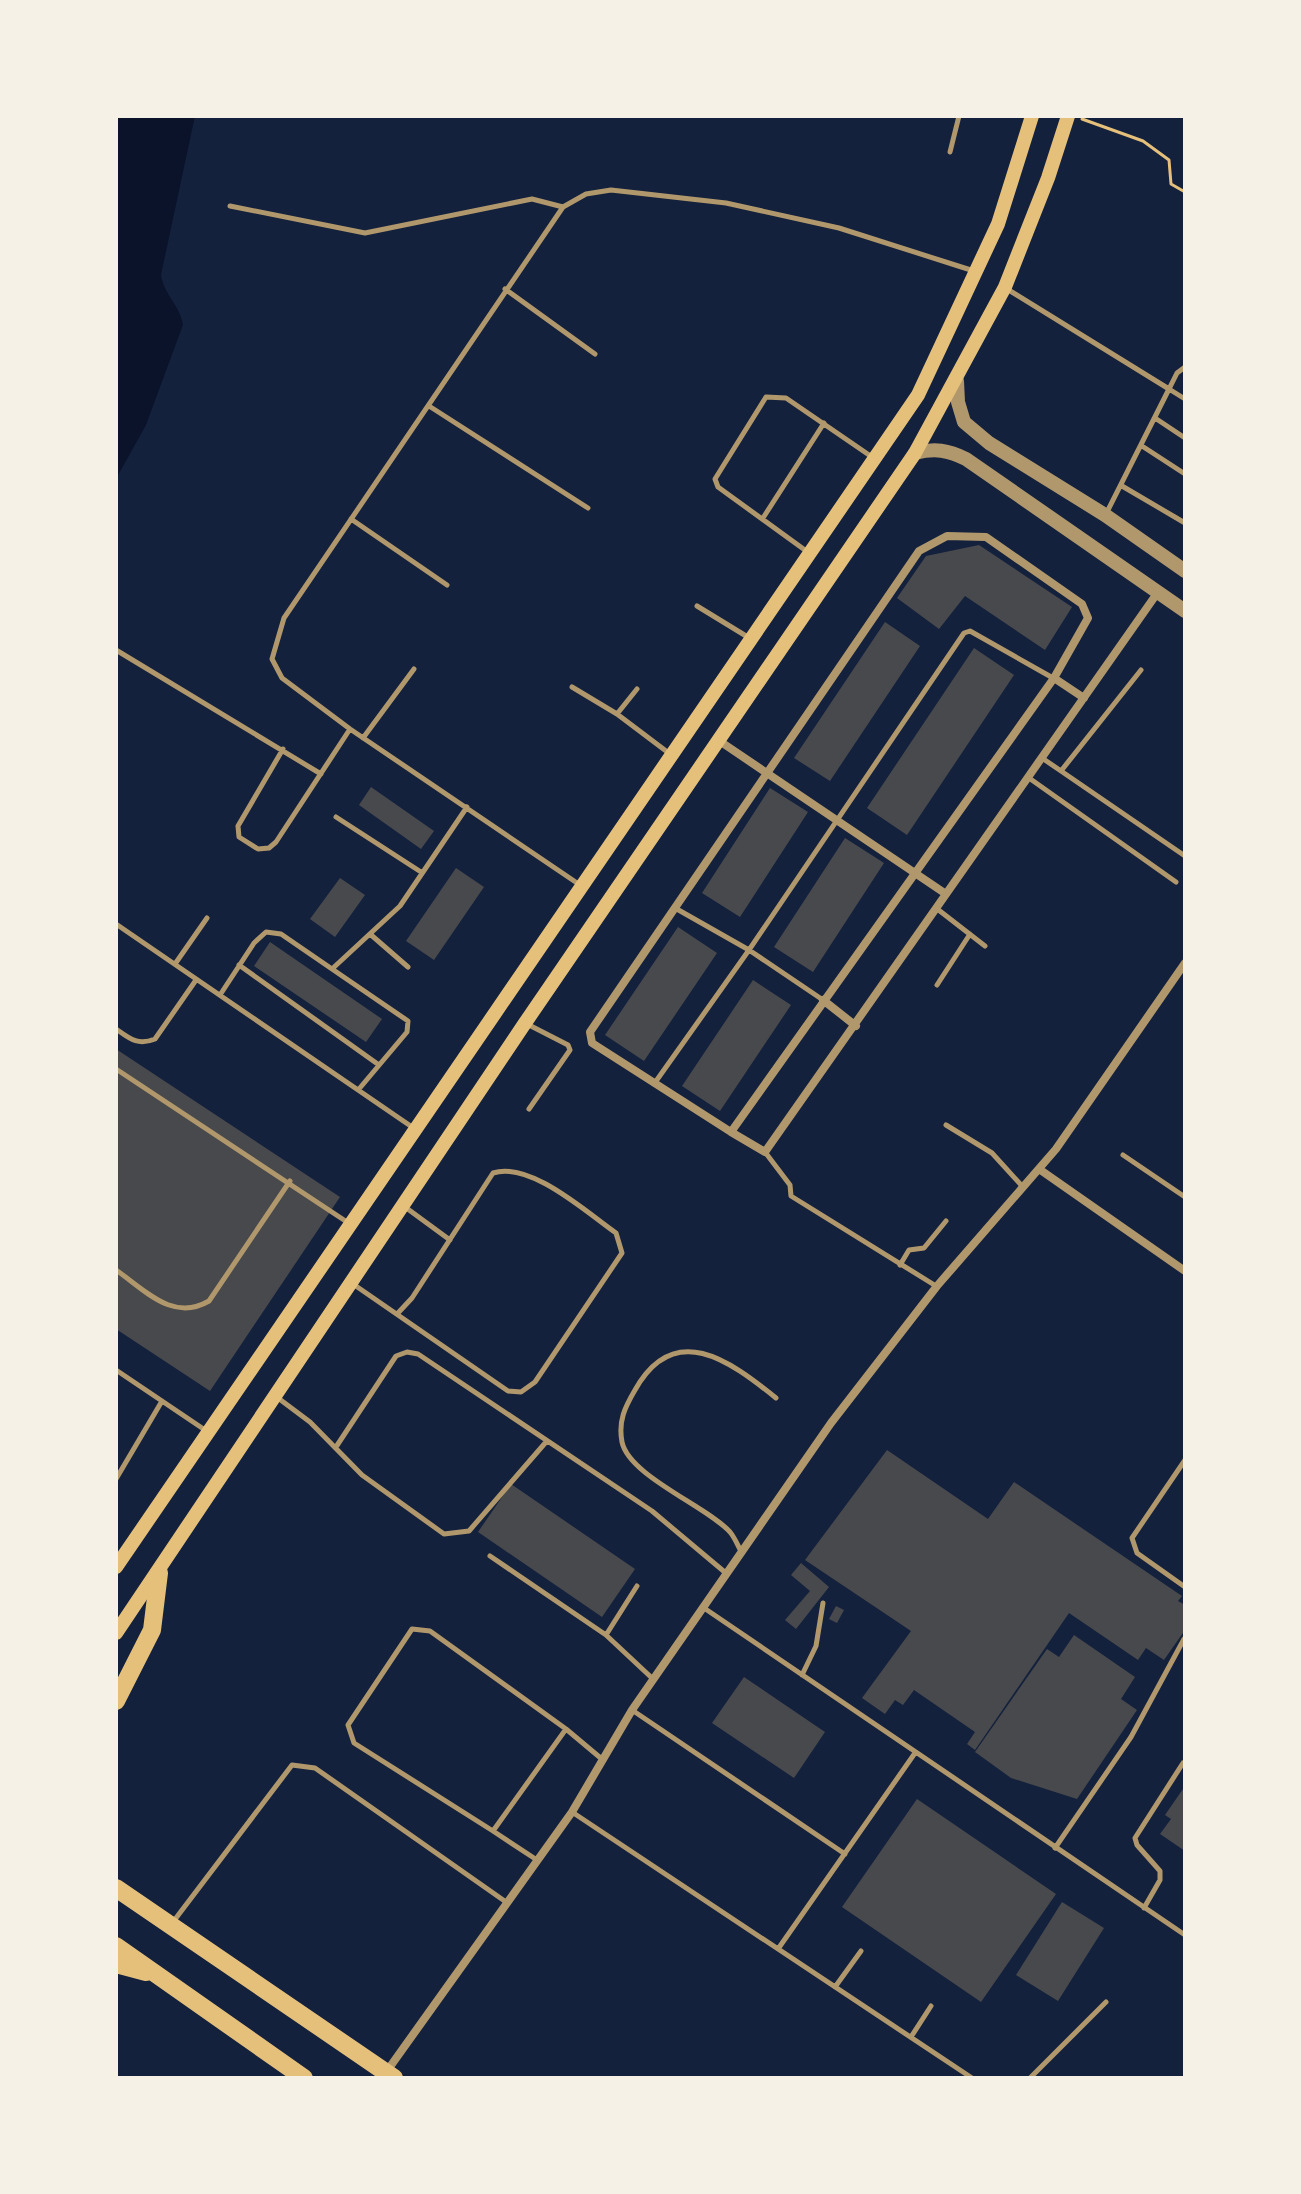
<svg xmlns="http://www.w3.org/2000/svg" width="1301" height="2194" font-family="'Work Sans',sans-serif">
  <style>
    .water { fill: #0b132b }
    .building { fill: #48494c }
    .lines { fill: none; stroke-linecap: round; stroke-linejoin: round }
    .path { stroke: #e5c07b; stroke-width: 3 }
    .service { stroke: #b1986c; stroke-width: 5 }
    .minor { stroke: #b1986c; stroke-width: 8 }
    .tertiary { stroke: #b1986c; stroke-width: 14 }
    .secondary { stroke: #e5c07b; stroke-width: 14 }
    .trunk { stroke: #e5c07b; stroke-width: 18 }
  </style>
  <rect width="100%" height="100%" fill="#14213d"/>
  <path class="water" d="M116,116H195L161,275C164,295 180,305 183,325L146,425L116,479Z"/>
  <path class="building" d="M979,545L1072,607L1045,650L965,596L939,629L897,598L926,556Z
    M885,622L920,646L830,781L794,758Z
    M974,648L1014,675L907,835L867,808Z
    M371,787L434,831L421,849L359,805Z
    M770,788L808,812L740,917L702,893Z
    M845,838L884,863L813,972L774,947Z
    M456,868L484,887L434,960L406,941Z
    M340,878L365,895L335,937L310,919Z
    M678,927L717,953L644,1061L605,1035Z
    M270,942L382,1019L366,1042L254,966Z
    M753,980L791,1005L720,1111L682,1086Z
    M116,1049L340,1197L210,1391L116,1329Z
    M887,1450L988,1519L1014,1482L1182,1596L1178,1601L1185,1605V1630L1164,1660L1146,1648L1138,1660L1069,1613L975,1750L967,1744L975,1732L914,1690L903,1705L895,1700L885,1714L862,1698L911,1631L805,1560Z
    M511,1484L635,1569L602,1617L478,1532Z
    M801,1563L829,1587L796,1629L785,1620L810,1591L791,1575Z
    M836,1606L844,1610L837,1623L829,1619Z
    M1074,1635L1135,1677L1121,1699L1137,1710L1077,1799L1011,1778L975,1752L1047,1649L1059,1657Z
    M744,1677L825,1732L794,1778L712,1723Z
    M1185,1786V1851L1160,1834L1171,1819L1165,1815Z
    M917,1799L1056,1894L981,2002L842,1907Z
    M1062,1902L1104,1928L1058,2001L1016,1975Z"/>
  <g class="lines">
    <path class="path" d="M1082,119L1143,141L1169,160L1171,184L1185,192"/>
    <path class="service" d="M950,152L959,116
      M230,206L365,233L532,199L563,207
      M505,289L595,354
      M1007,289L1169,389L1106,514
      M1185,367L1177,373L1169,389L1185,399
      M429,406L588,508
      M1155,418L1185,438
      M1142,446L1185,474
      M1122,486L1185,523
      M763,518L824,423
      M351,519L447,585
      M809,553L718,487L715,479L766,397L786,398L872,457
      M697,606L751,639
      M116,650L321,774
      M572,687L617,714L670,754
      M617,714L637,689
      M363,738L414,669
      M283,749L238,826L239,837L258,849L269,848L276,842L350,729
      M1042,758L1061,771L1141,670
      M1061,771L1185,856
      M1029,778L1176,882
      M336,817L421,872
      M580,885L350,729L282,678L272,659L284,618L563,207L586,194L611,190L726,203L839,228L974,271
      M675,908L749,950L823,1000
      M936,908L985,946
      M116,924L415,1129
      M370,934L408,967
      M175,964L207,918
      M239,965L379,1065
      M937,985L970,934
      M220,995L254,943L266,932L281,934L332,969
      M527,1024L568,1045L570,1050L529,1109
      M116,1029C130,1039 138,1046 155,1039L196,980
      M116,1069L350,1224
      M654,1084L749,950L964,633L970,631L1053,678
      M359,1089L407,1032L408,1021L332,969L400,906L467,807
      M946,1125L992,1153L1022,1186
      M765,1152L790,1185L791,1196L936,1286
      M1123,1155L1185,1197
      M405,1207L450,1240
      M900,1265L909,1250L924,1248L946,1221
      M116,1270C146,1291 173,1322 209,1301L290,1181
      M353,1284L508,1391L521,1392L535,1382L622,1253L616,1233C586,1212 530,1161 493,1173L412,1298L398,1313
      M116,1370L205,1430
      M278,1398L310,1422L362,1475L444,1534L469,1531L546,1442
      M336,1447L396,1356L407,1352L418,1354L652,1511L727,1574
      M1185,1460L1132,1538L1137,1553L1185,1587
      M116,1479L162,1401
      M742,1553C738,1546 735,1538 730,1532C708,1507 629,1476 622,1442C618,1421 625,1407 635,1390C674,1320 729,1360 776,1398
      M490,1556L606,1635L653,1679
      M704,1608L1185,1935
      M606,1635L637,1586
      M802,1675L816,1646L823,1603
      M632,1710L845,1854
      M572,1812L972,2078
      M493,1831L354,1743L348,1725L412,1629L430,1631L566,1729
      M1055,1848L1131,1737L1184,1639
      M537,1860L493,1831L566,1729L603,1760
      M1144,1908L1160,1880V1871L1137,1845L1135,1838L1183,1763
      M173,1922L292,1765L315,1768L506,1902
      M778,1949L915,1753
      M835,1987L861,1951
      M911,2037L931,2006
      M1030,2078L1106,2002"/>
    <path class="minor" d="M947,536L986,537L1082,604L1088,618L1054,678L731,1132L592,1043L590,1032L919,551Z
      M1054,678L1084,698
      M718,740L946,894
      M823,1000L856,1026
      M731,1132L765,1152L1158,592
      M1039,1169L1185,1271
      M387,2071L572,1812L632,1710L831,1423L937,1286L1056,1149L1185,963"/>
    <path class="tertiary" d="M957,381L958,402L964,422L989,443L1105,515L1185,571
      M915,453C935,448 948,450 966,459L1185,611"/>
    <path class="secondary" d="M116,1567L918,395L998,224L1032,116
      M116,1633L525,1023L915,453L1005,287L1048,178L1068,116"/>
    <path class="trunk" d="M116,1701L152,1630L159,1573
      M116,1888L394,2078
      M116,1946L304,2078
      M116,1964L146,1972"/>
  </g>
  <rect width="1301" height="2194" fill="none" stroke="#f6f1e7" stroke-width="236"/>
</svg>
